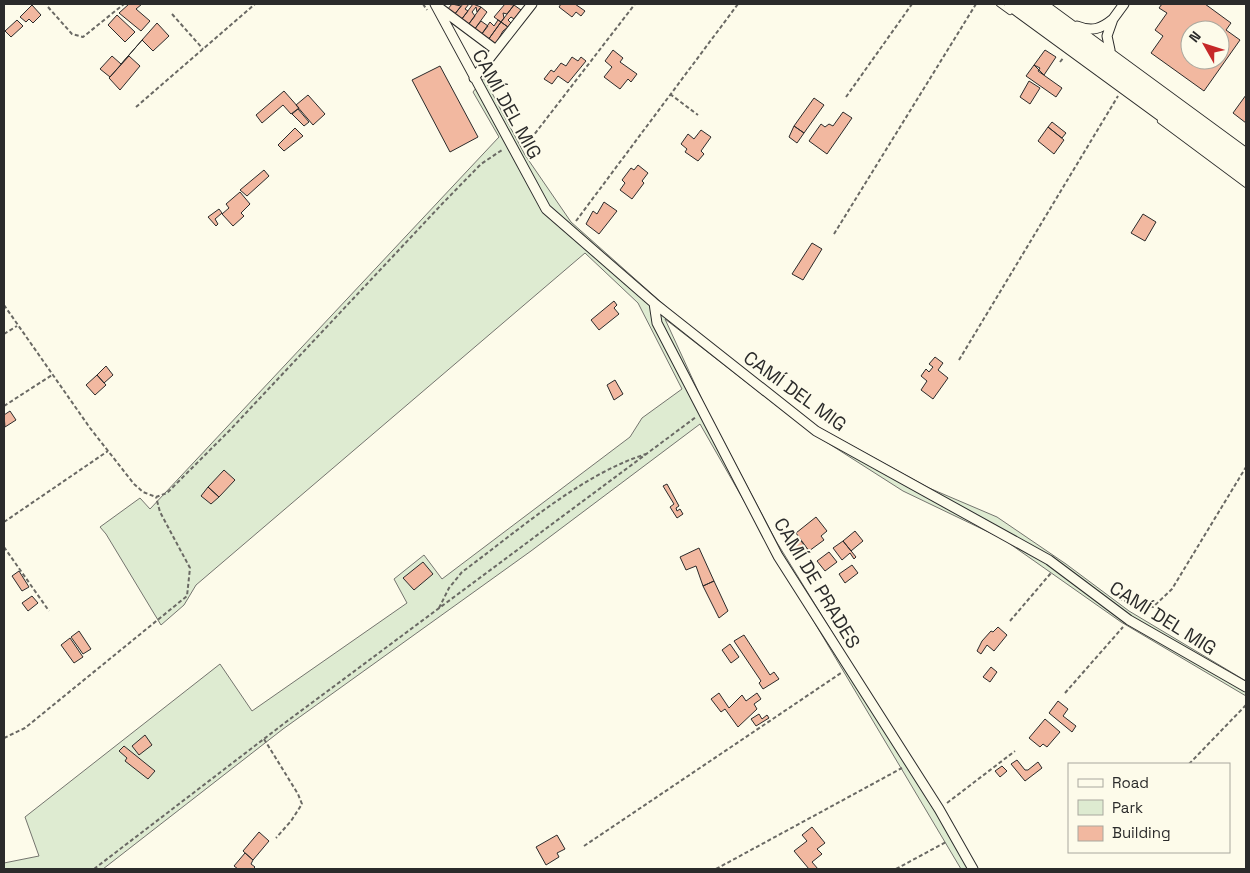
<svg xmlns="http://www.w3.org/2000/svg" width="1250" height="873" font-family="'Space Grotesk',sans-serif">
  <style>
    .green { fill: #deebd1; stroke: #74746e }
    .building { fill: #f2b8a0; stroke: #2b2b2b; fill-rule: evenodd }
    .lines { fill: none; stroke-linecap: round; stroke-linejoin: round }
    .service-casing { stroke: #2b2b2b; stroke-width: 6 }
    .minor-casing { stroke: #2b2b2b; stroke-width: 11 }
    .primary-casing { stroke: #2b2b2b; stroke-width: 17 }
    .path { stroke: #6a6964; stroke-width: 2; stroke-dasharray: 4 2.5; stroke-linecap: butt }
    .service { stroke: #fdfbea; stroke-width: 4.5 }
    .minor { stroke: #fdfbea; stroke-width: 9 }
    .primary { stroke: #fdfbea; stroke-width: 15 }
    .labels { text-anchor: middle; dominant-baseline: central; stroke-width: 4; stroke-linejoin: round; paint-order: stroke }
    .street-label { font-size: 19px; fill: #2b2b2b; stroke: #fdfbea }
  </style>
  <rect width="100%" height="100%" fill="#fdfbea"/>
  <path class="green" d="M484,78L525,155L571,222L670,310L818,427L929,488L997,517L1066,564L1129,611L1246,681V696L1121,622L1003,539L903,491L809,431L665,319L705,406L776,541L978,869H961L791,583L700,424L531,551L283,729L103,869H4V863L39,856L25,817L220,664L252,711L407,603L394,579L424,555L442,579L630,437L642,418L682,389L638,303L585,253L196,585L184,605L161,625L106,534L100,527L140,498L150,509L499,137L473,92Z"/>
  <path class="building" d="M129,4H142L136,9L150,21L141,31L119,13Z
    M452,4L461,6L454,15L447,10Z
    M463,4H469L465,9L468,11L461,20L454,15Z
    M473,4L481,7L477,12L476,7L472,12L475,16L468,25L461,20Z
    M505,4L514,5L507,14L503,13L504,18L501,22L494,17Z
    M561,4H575L585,11L581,16L576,12L572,17L559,7Z
    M1162,4H1205L1231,23L1226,30L1240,40L1204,91L1151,53L1163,36L1155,30L1167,13L1159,8ZM1190,30H1220V60H1190Z
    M32,5L41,15L33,23L29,19L26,22L20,17Z
    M514,5L521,10L514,19L511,17L508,20L511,23L508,27L501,22Z
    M481,7L487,12L474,30L468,25Z
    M117,15L135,32L125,42L108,25Z
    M17,20L23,26L11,37L5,31Z
    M498,20L501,22L488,40L481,35L490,22L494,26Z
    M481,21L488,26L481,35L474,30Z
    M501,22L508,27L503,31L495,45L488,40Z
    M157,23L169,36L153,51L142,40Z
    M143,39L110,77L100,69L112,56L121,64Z
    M613,50L623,58L620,62L637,74L631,82L628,79L620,89L604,77L612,67L605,61Z
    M1045,50L1056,57L1044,75L1034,65Z
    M129,56L140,66L120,90L109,78Z
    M572,57L578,61L581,57L586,61L568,83L558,76L552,84L544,79L551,70L554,72L561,63L566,66Z
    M1034,65L1040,68L1038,71L1062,88L1056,97L1026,76Z
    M440,66L478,137L450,152L412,80Z
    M1029,81L1040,88L1030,104L1020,97Z
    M284,91L299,108L291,114L283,105L262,123L256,115Z
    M308,95L325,114L313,125L296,105Z
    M1246,95V123L1233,113Z
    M814,98L824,105L804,133L794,126Z
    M298,109L309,122L304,126L292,114Z
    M843,112L852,118L827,154L809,141L821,124L825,127L829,124L833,126Z
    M1052,122L1066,133L1062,138L1048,127Z
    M794,126L804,133L797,143L789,137Z
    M1048,127L1064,140L1054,154L1038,141Z
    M295,128L303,136L284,151L278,145Z
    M701,130L711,137L701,151L704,154L698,161L685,152L687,149L681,144L688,134L694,139Z
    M638,165L648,173L642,181L644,183L632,199L620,190L625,183L622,180L631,168L634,170Z
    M264,170L269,176L247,196L240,190Z
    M240,192L250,204L241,213L244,216L233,226L222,214L229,208L226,204Z
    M604,202L617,211L599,234L586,224L593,211L597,214Z
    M219,209L222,213L215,219L218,224L216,226L208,217Z
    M1143,214L1156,222L1145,241L1131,233Z
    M812,243L822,249L803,280L792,274Z
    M614,301L617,305L614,308L619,314L599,330L591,320Z
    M935,357L943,363L938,370L948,378L933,399L921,390L927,381L921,376L926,369L929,372L933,367L929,364Z
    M106,366L113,375L104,383L97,375Z
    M97,375L106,385L95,395L86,385Z
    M615,380L623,394L614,400L607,385Z
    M10,411L16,420L5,427L4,415Z
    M224,470L235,480L219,497L208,487Z
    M667,484L679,506L676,508L677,511L680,509L683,514L677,518L670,507L674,504L663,486Z
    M208,487L219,497L211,504L201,496Z
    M816,517L827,531L821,536L824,540L809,551L796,533Z
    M855,531L863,541L851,551L843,541Z
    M801,541L809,551L797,560L789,550Z
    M843,541L856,557L854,559L850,553L842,560L833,548Z
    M699,548L714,581L703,586L696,566L686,570L680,557Z
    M829,552L837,562L825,571L817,561Z
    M423,562L433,574L414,590L403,578Z
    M852,565L858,573L845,583L839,574Z
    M19,571L29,587L22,591L12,576Z
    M714,581L728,611L719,618L703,586Z
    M32,596L38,603L28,611L22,603Z
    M998,627L1007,635L994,651L987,645L981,654L977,651L982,641L991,631L993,632Z
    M79,631L91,649L83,654L71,637Z
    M744,635L770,675L774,672L779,679L763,689L759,683L761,681L734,641Z
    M70,638L83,657L74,663L61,645Z
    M730,644L739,657L731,663L722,650Z
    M991,667L997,672L990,682L983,677Z
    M719,693L729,708L742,695L746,701L757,693L761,699L754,704L757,709L738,727L725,709L721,712L711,699Z
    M1058,701L1068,709L1063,716L1076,726L1072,732L1049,713Z
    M759,714L762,719L767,715L769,718L756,726L751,719Z
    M1045,719L1060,732L1047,747L1043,744L1040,747L1029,738Z
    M145,735L152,745L139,755L132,746Z
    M124,746L155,771L148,779L125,761L127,758L119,751Z
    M1017,760L1025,770H1028L1038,762L1042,768L1025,781L1011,764Z
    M1002,766L1007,771L1000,777L995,771Z
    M812,827L825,843L817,849L822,854L812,862L818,869H809L794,851L807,841L802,835Z
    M259,832L269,841L253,860L243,851Z
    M557,835L565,849L557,853L559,857L546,865L536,847Z
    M245,853L253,860L251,864L255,867L253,869H238L234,866Z"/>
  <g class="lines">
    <defs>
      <path id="service" d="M999,4L1010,12
        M1047,4L1246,150
        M1160,121L1246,185"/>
      <path id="minor" d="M435,4L546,209L654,303L816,431L1049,560L1129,620L1246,687
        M437,6L496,50
        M1113,19L1124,4
        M1077,26C1092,32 1101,29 1113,19L1107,36L1110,50
        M474,78L532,4
        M654,303L657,323L778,556L939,809L973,869"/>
      <path id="primary" d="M1012,4L1246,175
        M1033,4L1246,160"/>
    </defs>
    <use href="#service" class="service-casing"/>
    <use href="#minor" class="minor-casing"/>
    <use href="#primary" class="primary-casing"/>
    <path class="path" d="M423,4L427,10
      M48,7L72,34L83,37L124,4
      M172,14L203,49
      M1060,62L1064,57
      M670,94L698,115
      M846,97L912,4
      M136,107L255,4
      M523,149L635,4
      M576,221L738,4
      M834,234L976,4
      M4,305L90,428L134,484L143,492L156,497L167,493L230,430L442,204L481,164L502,150
      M4,334L17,326
      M959,360L1118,96
      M4,406L52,375
      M4,522L108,451
      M4,547L49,611
      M1118,599L1153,607L1172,589L1246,467
      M439,608L449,588L462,572C518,531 580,475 646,454
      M1010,621L1051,573
      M1065,693L1123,627
      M4,738L25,728L187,596L190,568L160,512L156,497
      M264,739L298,794L302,804L291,821L276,838
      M1189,764L1246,705
      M947,803L1015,751
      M584,846L841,673
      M94,869L286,722L696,417
      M716,869L902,768
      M896,869L946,842"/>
    <use href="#service" class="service"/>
    <use href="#minor" class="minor"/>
    <use href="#primary" class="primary"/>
  </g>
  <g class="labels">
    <g class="street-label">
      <text transform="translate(507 104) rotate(61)">CAMÍ DEL MIG</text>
      <text transform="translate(795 391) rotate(36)">CAMÍ DEL MIG</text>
      <text transform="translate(817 583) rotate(59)">CAMÍ DE PRADES</text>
      <text transform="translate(1163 618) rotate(32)">CAMÍ DEL MIG</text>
    </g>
  </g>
  <rect width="1250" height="873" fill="none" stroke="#2b2b2b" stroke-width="10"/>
  <rect x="1068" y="763" width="162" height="90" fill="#fdfbea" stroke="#a9a89e"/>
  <rect x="1078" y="779" width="25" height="8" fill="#fdfbea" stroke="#a9a89e"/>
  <text x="1112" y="788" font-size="15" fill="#2b2b2b">Road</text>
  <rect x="1078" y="800" width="25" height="15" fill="#deebd1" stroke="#a9a89e"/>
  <text x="1112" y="813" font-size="15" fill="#2b2b2b">Park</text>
  <rect x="1078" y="826" width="25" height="15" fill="#f2b8a0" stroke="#a9a89e"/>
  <text x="1112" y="838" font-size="15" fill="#2b2b2b">Building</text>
  <g transform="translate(1205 45) rotate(309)"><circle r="24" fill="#fdfbea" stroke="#a9a89e"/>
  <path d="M0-4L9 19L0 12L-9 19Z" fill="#c62828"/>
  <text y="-8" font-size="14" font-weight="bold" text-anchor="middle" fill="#2b2b2b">N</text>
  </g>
</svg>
